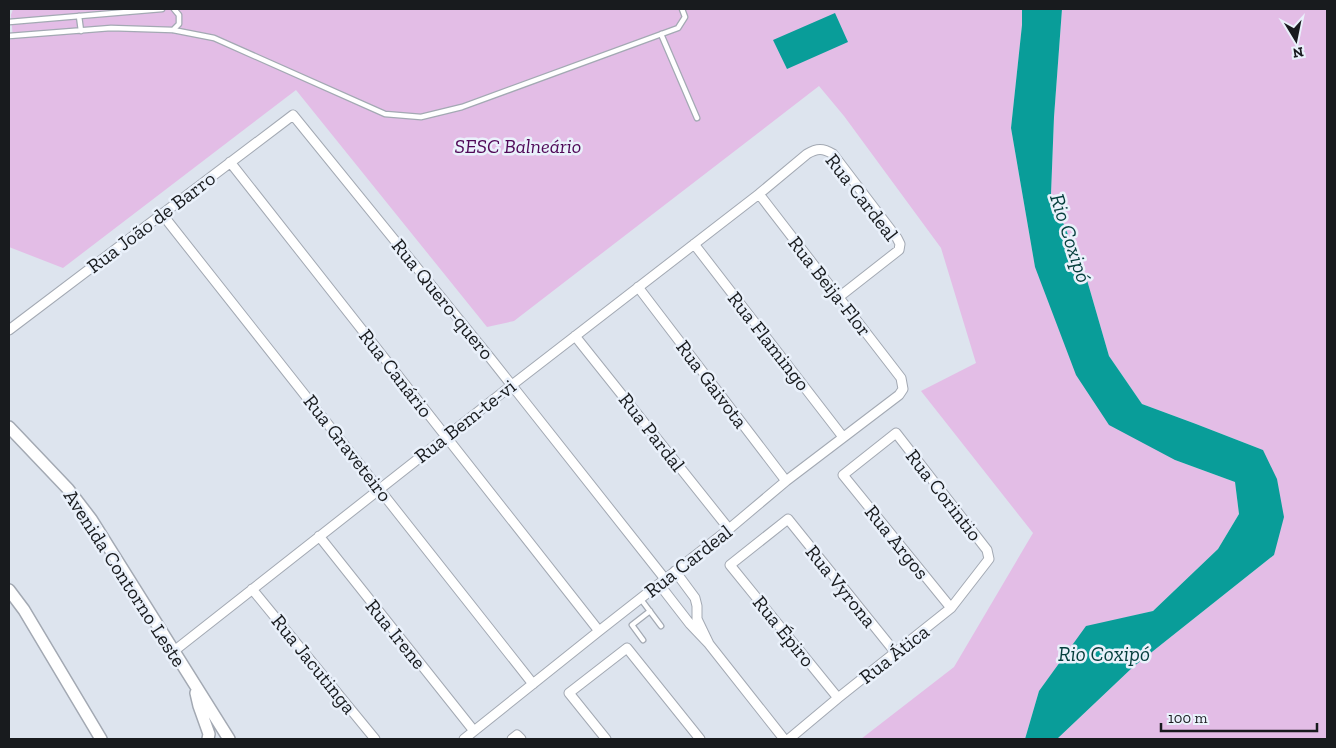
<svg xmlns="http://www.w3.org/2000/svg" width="1336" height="748" font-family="'Zilla Slab',serif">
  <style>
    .green { fill: #e3bde6 }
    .water { fill: #099d99 }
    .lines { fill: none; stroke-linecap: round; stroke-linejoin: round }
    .service-casing { stroke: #a3a9b3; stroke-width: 7 }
    .minor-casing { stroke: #a3a9b3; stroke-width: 11 }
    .tertiary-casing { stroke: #a3a9b3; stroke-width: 14 }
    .service { stroke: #fff; stroke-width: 4.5 }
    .minor { stroke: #fff; stroke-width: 9 }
    .tertiary { stroke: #fff; stroke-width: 11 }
    .labels { text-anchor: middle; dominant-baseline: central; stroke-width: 5; stroke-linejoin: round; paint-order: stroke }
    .park-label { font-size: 20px; font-style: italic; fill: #4f0857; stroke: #eaf1fb }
    .street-label { font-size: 20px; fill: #181b1e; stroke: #eaf1fb }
    .water-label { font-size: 21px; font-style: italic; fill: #043e3c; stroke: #eaf1fb }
  </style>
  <rect width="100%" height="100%" fill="#dde4ee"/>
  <path class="green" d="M13,9H1022V25L1011,128L1035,267L1175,460L1235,482L1239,514L1218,549L1153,611L1086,627L1039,691L1025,739H861L954,667L1033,533L921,391L976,363L941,248L844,116L819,86L514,321L487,327L296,90L63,268L9,247V40L13,39L11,15Z
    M1062,9H1327V739H1057L1133,667L1274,555L1263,450L1196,424L1142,404L1109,356L1087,280L1051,194L1054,117Z"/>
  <path class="water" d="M1022,9H1062L1054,117L1051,194L1087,280L1109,356L1142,404L1196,424L1263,450L1277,479L1284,517L1274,555L1133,667L1057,739H1025L1039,691L1086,626L1153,611L1218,549L1239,514L1235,482L1175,460L1109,425L1076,375L1035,267L1011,128L1022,25Z
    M835,13L848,42L787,69L773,40Z"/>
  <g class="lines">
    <defs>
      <path id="service" d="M79,16L81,31
        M9,22L162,9
        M173,30L179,24V15L174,9
        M661,34L697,118
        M9,36L111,28L173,30L214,38L385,114L421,117L462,107L678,28L685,17L682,9
        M640,598L661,626
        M643,640L632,625L650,611"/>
      <path id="minor" d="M230,162L599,631
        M162,214L533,684
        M694,244L843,437
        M638,287L786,481
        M9,330L293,115L491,359L665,579
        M575,336L729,529
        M319,536L474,731
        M659,584L690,624L709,644L697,619V606L695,598L675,571
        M252,589L375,739
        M709,644L784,739
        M174,651L512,385L759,194L807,154C817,148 823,148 833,154L897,238L900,244L899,250L839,297
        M838,698L730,565L788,519L895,652
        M464,739L599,631L729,529L786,481L899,395L903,389L901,378L759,194
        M512,739L517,735L521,739
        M606,739L569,693L627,648L700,739
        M789,739L838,698L951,608L989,559L987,550L896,433L843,475L951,608"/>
      <path id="tertiary" d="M9,427L68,489L91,519L229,739
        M9,590L24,610L101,739
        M196,693L199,706L209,734L208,739"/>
    </defs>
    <use href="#service" class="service-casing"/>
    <use href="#minor" class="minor-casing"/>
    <use href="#tertiary" class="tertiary-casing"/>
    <use href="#service" class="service"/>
    <use href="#minor" class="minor"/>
    <use href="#tertiary" class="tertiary"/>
  </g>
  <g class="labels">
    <g class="park-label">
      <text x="518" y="146">SESC Balneário</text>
    </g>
    <g class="street-label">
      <text transform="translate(862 197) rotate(52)">Rua Cardeal</text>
      <text transform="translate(151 222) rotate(-37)">Rua João de Barro</text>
      <text transform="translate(830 286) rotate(52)">Rua Beija-Flor</text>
      <text transform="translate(443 299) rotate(51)">Rua Quero-quero</text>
      <text transform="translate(769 341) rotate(52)">Rua Flamingo</text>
      <text transform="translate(396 373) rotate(52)">Rua Canário</text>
      <text transform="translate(712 384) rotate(53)">Rua Gaivota</text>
      <text transform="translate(465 421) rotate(-38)">Rua Bem-te-vi</text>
      <text transform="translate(652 432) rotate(52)">Rua Pardal</text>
      <text transform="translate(348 448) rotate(52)">Rua Graveteiro</text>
      <text transform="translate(944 495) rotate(52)">Rua Corintio</text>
      <text transform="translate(897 542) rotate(51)">Rua Argos</text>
      <text transform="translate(688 561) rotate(-38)">Rua Cardeal</text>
      <text transform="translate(125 578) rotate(57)">Avenida Contorno Leste</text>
      <text transform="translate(841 586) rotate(51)">Rua Vyrona</text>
      <text transform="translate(784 631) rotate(51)">Rua Épiro</text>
      <text transform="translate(396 634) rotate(51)">Rua Irene</text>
      <text transform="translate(894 654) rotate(-38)">Rua Ática</text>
      <text transform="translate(314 664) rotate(51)">Rua Jacutinga</text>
    </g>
    <g class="water-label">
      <text transform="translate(1071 238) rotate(72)">Rio Coxipó</text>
      <text x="1104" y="653">Rio Coxipó</text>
    </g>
  </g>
  <rect width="1336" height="748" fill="none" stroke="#181b1e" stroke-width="20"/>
  <g transform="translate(1296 40) rotate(170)" stroke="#eaf1fb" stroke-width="4" paint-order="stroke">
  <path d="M0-4L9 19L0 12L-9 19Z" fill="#181b1e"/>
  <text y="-8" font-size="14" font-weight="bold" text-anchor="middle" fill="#181b1e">N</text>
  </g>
  <path d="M1161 723v8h156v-8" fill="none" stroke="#181b1e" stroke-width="2.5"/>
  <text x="1168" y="723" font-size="15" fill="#181b1e" stroke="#eaf1fb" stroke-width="4" paint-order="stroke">100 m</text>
</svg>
